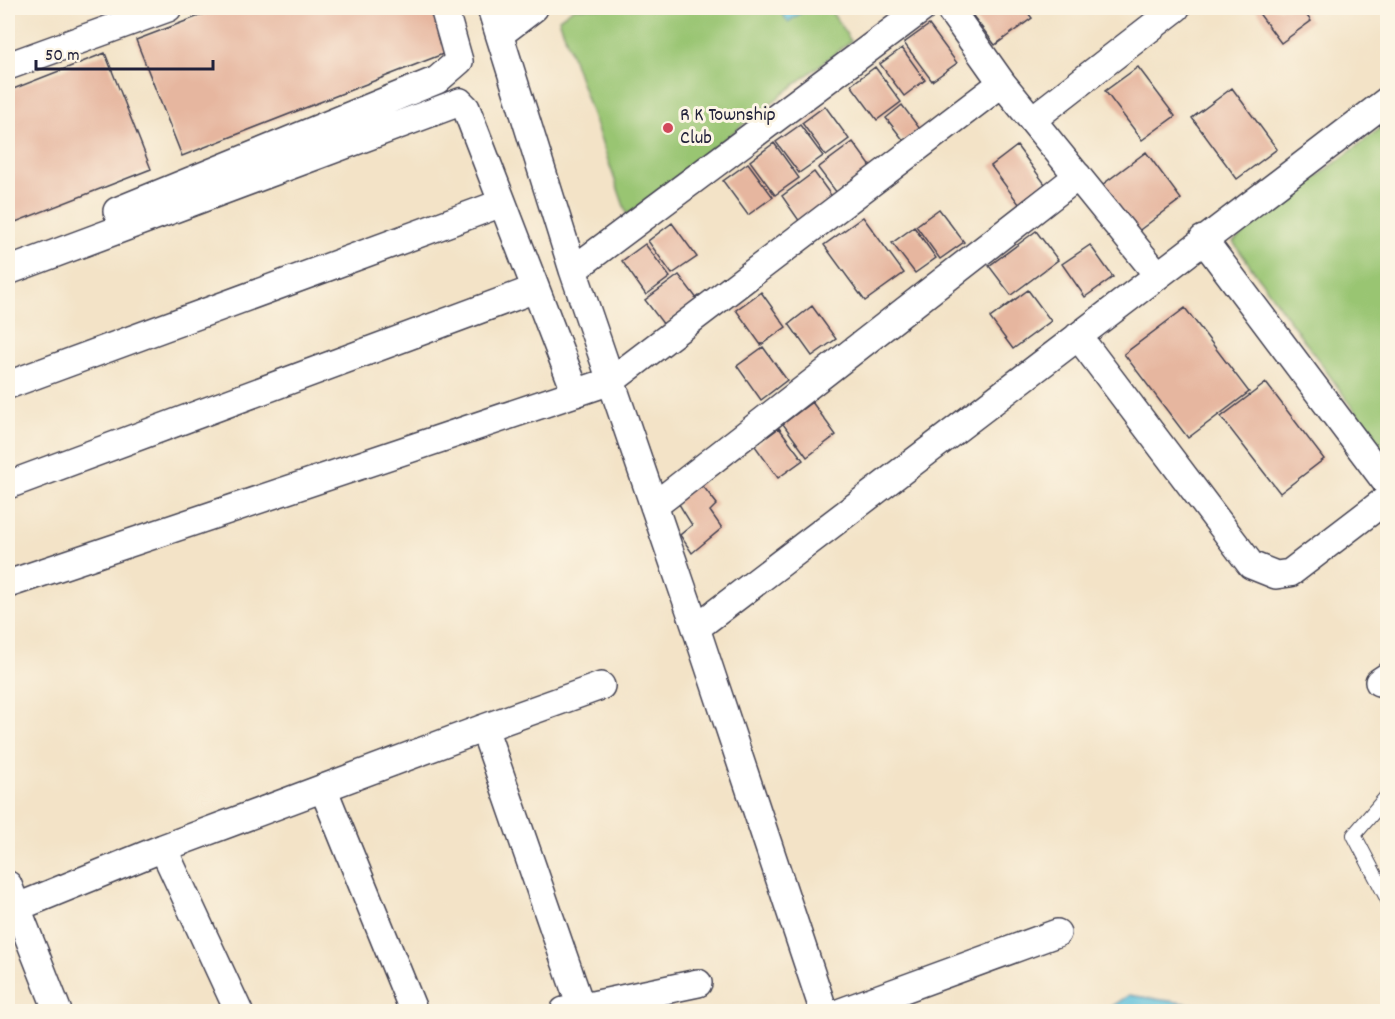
<svg xmlns="http://www.w3.org/2000/svg" width="1395" height="1019" font-family="Dekko,sans-serif">
  <style>
    .green { fill: #99c572; stroke: #5e7456; stroke-width: 1.5 }
    .water { fill: #5ec1dc; stroke: #40728c; stroke-width: 1.5 }
    .building { fill: #e6b69f }
    .lines { fill: none; stroke-linecap: round; stroke-linejoin: round }
    .lane-casing { stroke: #413f50; stroke-width: 16 }
    .street-casing { stroke: #413f50; stroke-width: 30 }
    .lane { stroke: #fff; stroke-width: 14 }
    .street { stroke: #fff; stroke-width: 27 }
    .poi-dot { fill: #d1495b; stroke: #fcf5e5; stroke-width: 2 }
    .labels { text-anchor: middle; dominant-baseline: central; stroke-width: 6; stroke-linejoin: round; paint-order: stroke }
    .poi-label { font-size: 20px; fill: #22223b; stroke: #fcf5e5; text-anchor: start }
  </style>
  <rect width="100%" height="100%" fill="#fcf5e5"/>
  <filter id="ink" filterUnits="userSpaceOnUse"><feTurbulence type="fractalNoise" baseFrequency=".0167" numOctaves="2"/><feDisplacementMap in="SourceGraphic" scale="12" xChannelSelector="R" yChannelSelector="G"/><feConvolveMatrix kernelMatrix="1 2 1 2 8 2 1 2 1" color-interpolation-filters="sRGB"/></filter>
  <filter id="wash" filterUnits="userSpaceOnUse"><feTurbulence type="fractalNoise" baseFrequency=".008" numOctaves="4" result="noise"/><feDisplacementMap in="SourceGraphic" scale="24" xChannelSelector="R" yChannelSelector="G"/><feGaussianBlur stdDeviation="1.35" result="paint"/><feColorMatrix in="noise" values="0 0 0 0 0 0 0 0 0 0 0 0 0 0 0 0 0 1.4 0 .05"/><feComposite in="paint" operator="in"/></filter>
  <g filter="url(#wash)">
    <rect width="100%" height="100%" fill="#f3e3c7"/>
    <path class="green" d="M574,8H829L851,41L627,215L559,19Z
      M1387,123V455L1233,242Z"/>
    <path class="water" d="M778,8H808L788,22Z
      M1129,995L1237,1011H1105Z"/>
    <g id="blocks">
      <path class="building" d="M220,8H431L448,52L182,156L136,40Z
        M967,8H1024L1032,18L995,45Z
        M1255,8H1301L1311,21L1281,43Z
        M929,25L957,63L932,81L904,43Z
        M902,48L925,80L904,96L880,64Z
        M105,53L151,169L8,225V91Z
        M875,67L901,102L877,120L851,85Z
        M1138,67L1175,116L1142,140L1105,91Z
        M1232,88L1277,149L1237,179L1192,118Z
        M902,105L920,129L904,141L886,118Z
        M825,106L849,139L826,156L802,123Z
        M800,125L823,156L799,173L776,142Z
        M853,142L872,168L837,193L818,168Z
        M774,143L799,178L775,195L750,161Z
        M1017,146L1045,184L1019,204L991,166Z
        M1146,152L1181,199L1137,232L1102,185Z
        M748,163L773,197L748,215L723,181Z
        M814,172L833,198L800,222L782,196Z
        M939,209L964,242L940,259L916,226Z
        M863,217L904,273L865,301L824,245Z
        M672,223L697,257L672,274L648,241Z
        M914,227L936,258L915,273L892,243Z
        M1036,231L1058,260L1011,295L989,266Z
        M645,244L670,277L646,295L622,261Z
        M1090,245L1113,277L1085,297L1062,264Z
        M679,275L698,300L664,325L645,300Z
        M1028,290L1051,321L1013,349L990,318Z
        M761,292L786,327L761,345L736,310Z
        M812,306L836,339L812,356L789,324Z
        M1185,308L1249,392L1188,438L1124,354Z
        M763,347L787,380L761,400L737,366Z
        M1266,383L1324,459L1280,493L1221,417Z
        M812,402L836,435L807,457L783,424Z
        M779,428L803,460L778,478L755,446Z
        M699,481L717,504L710,511L722,528L692,553L680,535L692,525L677,501Z"/>
    </g>
  </g>
  <g filter="url(#ink)">
    <use href="#blocks" fill-opacity="0" stroke="#413f50" stroke-width="1.5"/>
    <g class="lines">
      <defs>
        <path id="lane" d="M1388,795L1354,835L1388,900"/>
        <path id="street" d="M491,8L573,270L696,628L824,1012
          M949,8L1002,83L1157,274
          M500,34L534,8
          M8,66L168,8
          M1033,119L1176,8
          M117,211L437,80L459,61L444,8
          M1203,239L1388,485
          M573,270L923,8
          M8,271L460,102L466,108L576,393
          M1078,336L1251,565L1276,575L1290,573L1388,498
          M8,385L502,203
          M8,485L535,289
          M654,506L1078,176
          M8,584L611,381L1002,83
          M696,628L1388,100
          M1379,682L1388,676
          M323,788L414,1012
          M163,848L239,1012
          M8,885L58,1012
          M8,911L163,848L484,728
          M581,1007L484,728L601,686
          M564,1011L698,983
          M841,1012L1057,933"/>
      </defs>
      <use href="#lane" class="lane-casing"/>
      <use href="#street" class="street-casing"/>
      <use href="#lane" class="lane"/>
      <use href="#street" class="street"/>
    </g>
  </g>
  <circle class="poi-dot" cx="668" cy="128" r="6"/>
  <g class="labels">
    <g class="poi-label">
      <text x="680" y="116">R K Township<tspan x="680" dy="23">Club</tspan></text>
    </g>
  </g>
  <rect width="1395" height="1019" fill="none" stroke="#fcf5e5" stroke-width="30"/>
  <path d="M36 60v9h177v-9" fill="none" stroke="#22223b" stroke-width="3"/>
  <text x="45" y="60" font-size="18" fill="#22223b" stroke="#fcf5e5" stroke-width="4.5" paint-order="stroke">50 m</text>
</svg>
